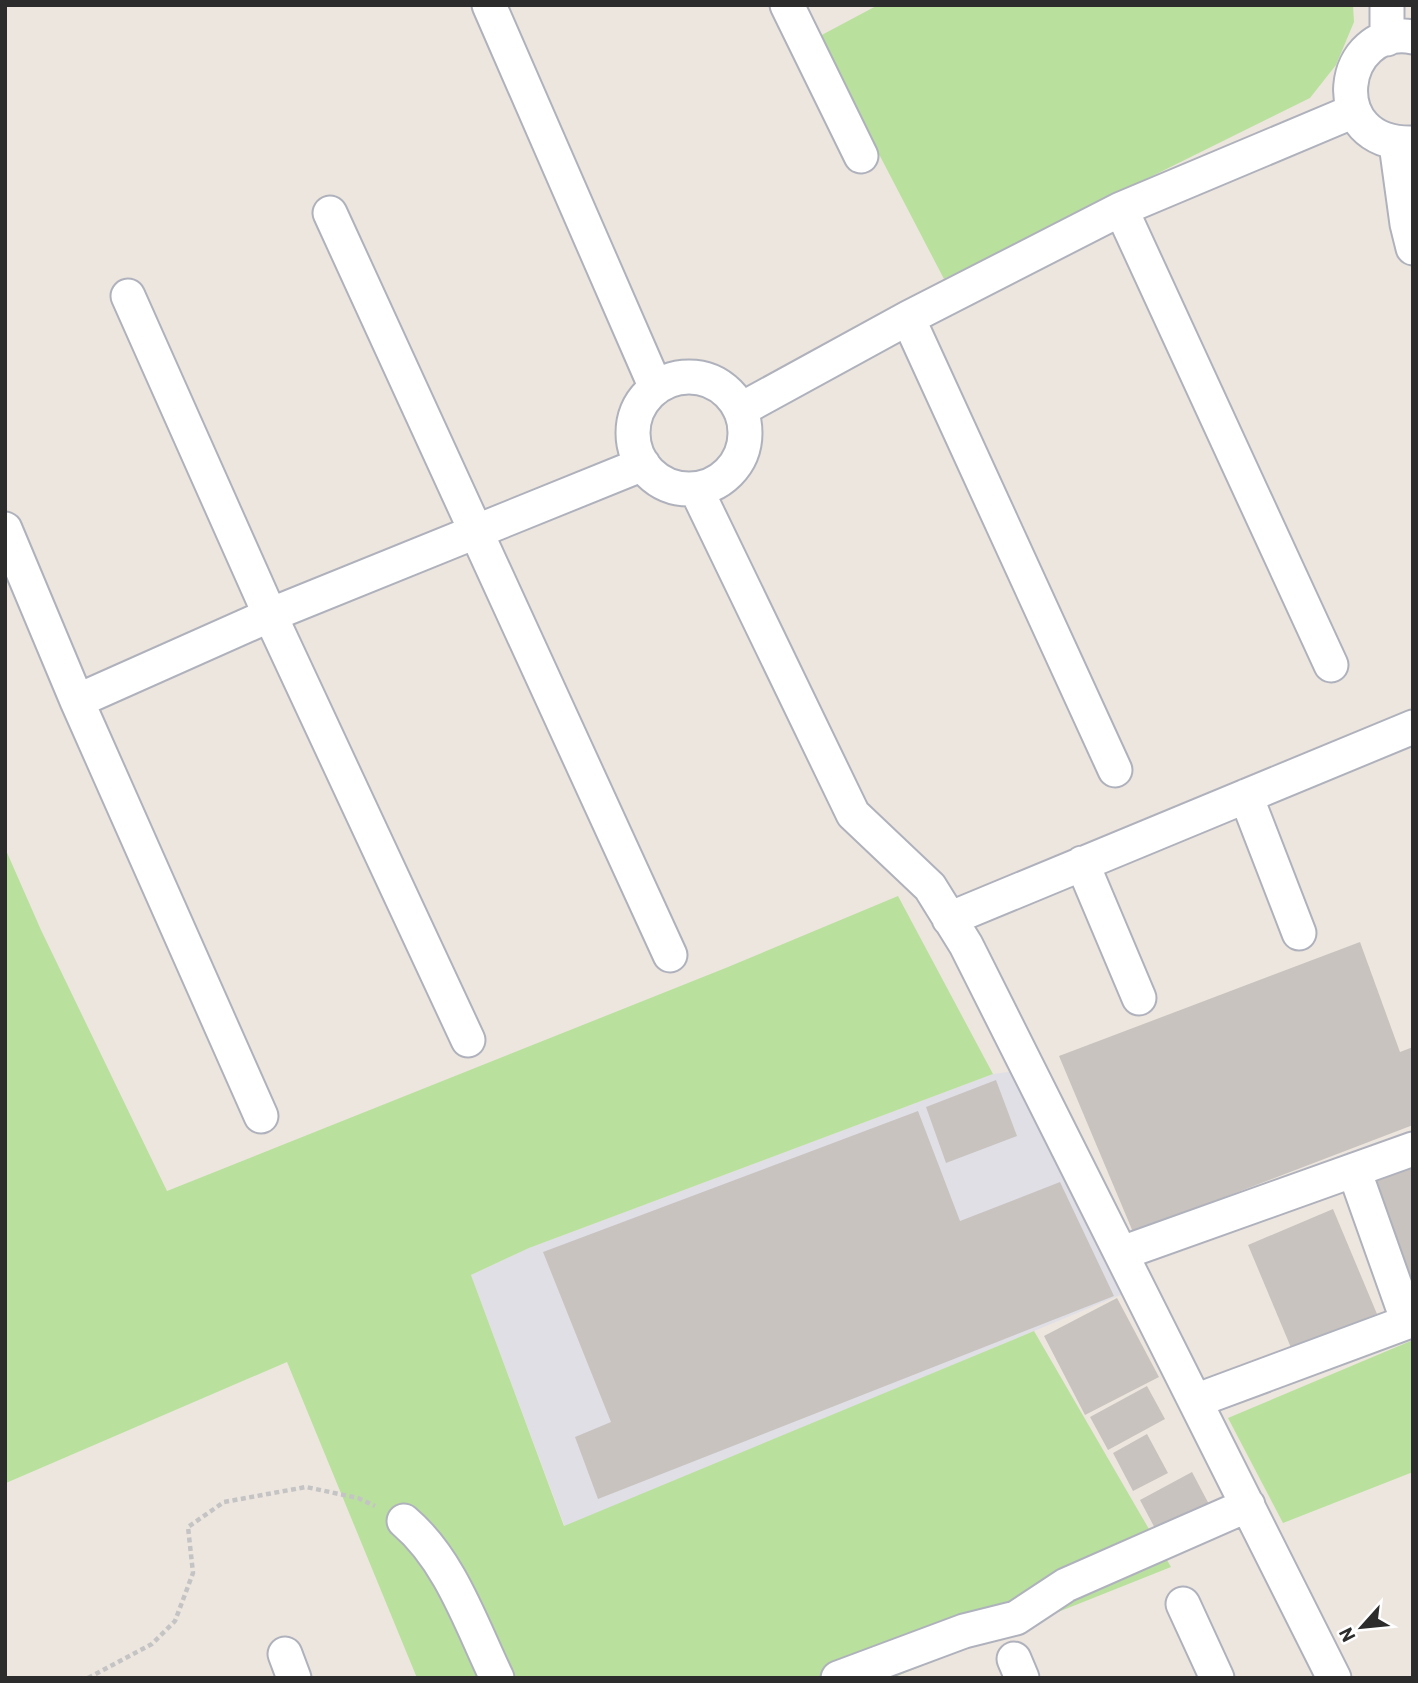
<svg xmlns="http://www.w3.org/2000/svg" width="1418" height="1683" font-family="Barlow,sans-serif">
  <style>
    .industrial { fill: #e0dfe6 }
    .green { fill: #b9e19d }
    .building { fill: #c8c3be }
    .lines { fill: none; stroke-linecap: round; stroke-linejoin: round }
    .minor-casing { stroke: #afb2bc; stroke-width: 37 }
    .path { stroke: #c4c4c4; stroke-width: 4.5; stroke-dasharray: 5 3.5; stroke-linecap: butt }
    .minor { stroke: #fff; stroke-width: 33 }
  </style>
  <rect width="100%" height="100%" fill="#ede6df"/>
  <path class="industrial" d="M1015,1071L1125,1293L565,1527L471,1275L529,1248L993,1074Z"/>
  <path class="green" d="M878,5H1353L1354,22L1336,65L1310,98L944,279L818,37Z
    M5,848L41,930L167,1191L728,967L898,896L993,1074L529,1248L471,1275L564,1526L1034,1331L1171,1567L892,1678H417L287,1362L6,1483Z
    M1413,1340V1472L1283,1523L1228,1418Z"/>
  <path class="building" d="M1360,942L1400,1052L1413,1047V1125L1133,1232L1059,1056Z
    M996,1080L1017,1136L946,1163L926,1107Z
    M918,1111L960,1221L1060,1182L1114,1296L598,1499L575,1437L611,1422L543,1252Z
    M1413,1161V1287L1372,1176Z
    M1333,1209L1377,1314L1292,1350L1248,1245Z
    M1117,1298L1159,1377L1085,1415L1044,1336Z
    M1147,1386L1165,1419L1108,1450L1090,1417Z
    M1147,1434L1168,1473L1133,1491L1113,1453Z
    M1192,1472L1211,1508L1159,1536L1140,1500Z"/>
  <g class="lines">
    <defs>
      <path id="minor" d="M489,5L656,388
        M787,5L861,156
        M1413,37C1339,23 1321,146 1413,143
        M1387,39V5
        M1396,144L1407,224L1413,248
        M1121,209L1331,665
        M330,213L670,955
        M128,296L270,615L468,1040
        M908,318L1115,770
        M633 433a56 56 0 1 1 112 0a56 56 0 1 1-112 0Z
        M740,410L908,318L1121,209L1354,111
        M696,489L853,814L930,887L966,945L1334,1678
        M5,529L77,701L261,1116
        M77,701L270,615L643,464
        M1246,796L1299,933
        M1082,863L1139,998
        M949,919L1413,727
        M1354,1170L1408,1322
        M1122,1253L1413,1149
        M1195,1401L1413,1320
        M404,1521C450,1560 471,1624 497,1678
        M1183,1604L1217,1678
        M285,1654L294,1678
        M1014,1659L1022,1678
        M838,1678L964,1631L1016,1618L1066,1585L1248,1505"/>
    </defs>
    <use href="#minor" class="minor-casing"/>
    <path class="path" d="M88,1678L152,1644L175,1621L193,1573L188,1527L224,1502L306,1487L358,1498L375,1506"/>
    <use href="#minor" class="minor"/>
  </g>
  <rect width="1418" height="1683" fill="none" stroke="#2c2c2c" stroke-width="14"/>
  <g transform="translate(1362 1627) rotate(243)" stroke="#ffffff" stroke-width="5" paint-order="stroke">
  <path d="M0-5L12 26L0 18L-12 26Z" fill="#2c2c2c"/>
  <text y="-10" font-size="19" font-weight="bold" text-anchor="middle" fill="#2c2c2c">N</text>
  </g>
</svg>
